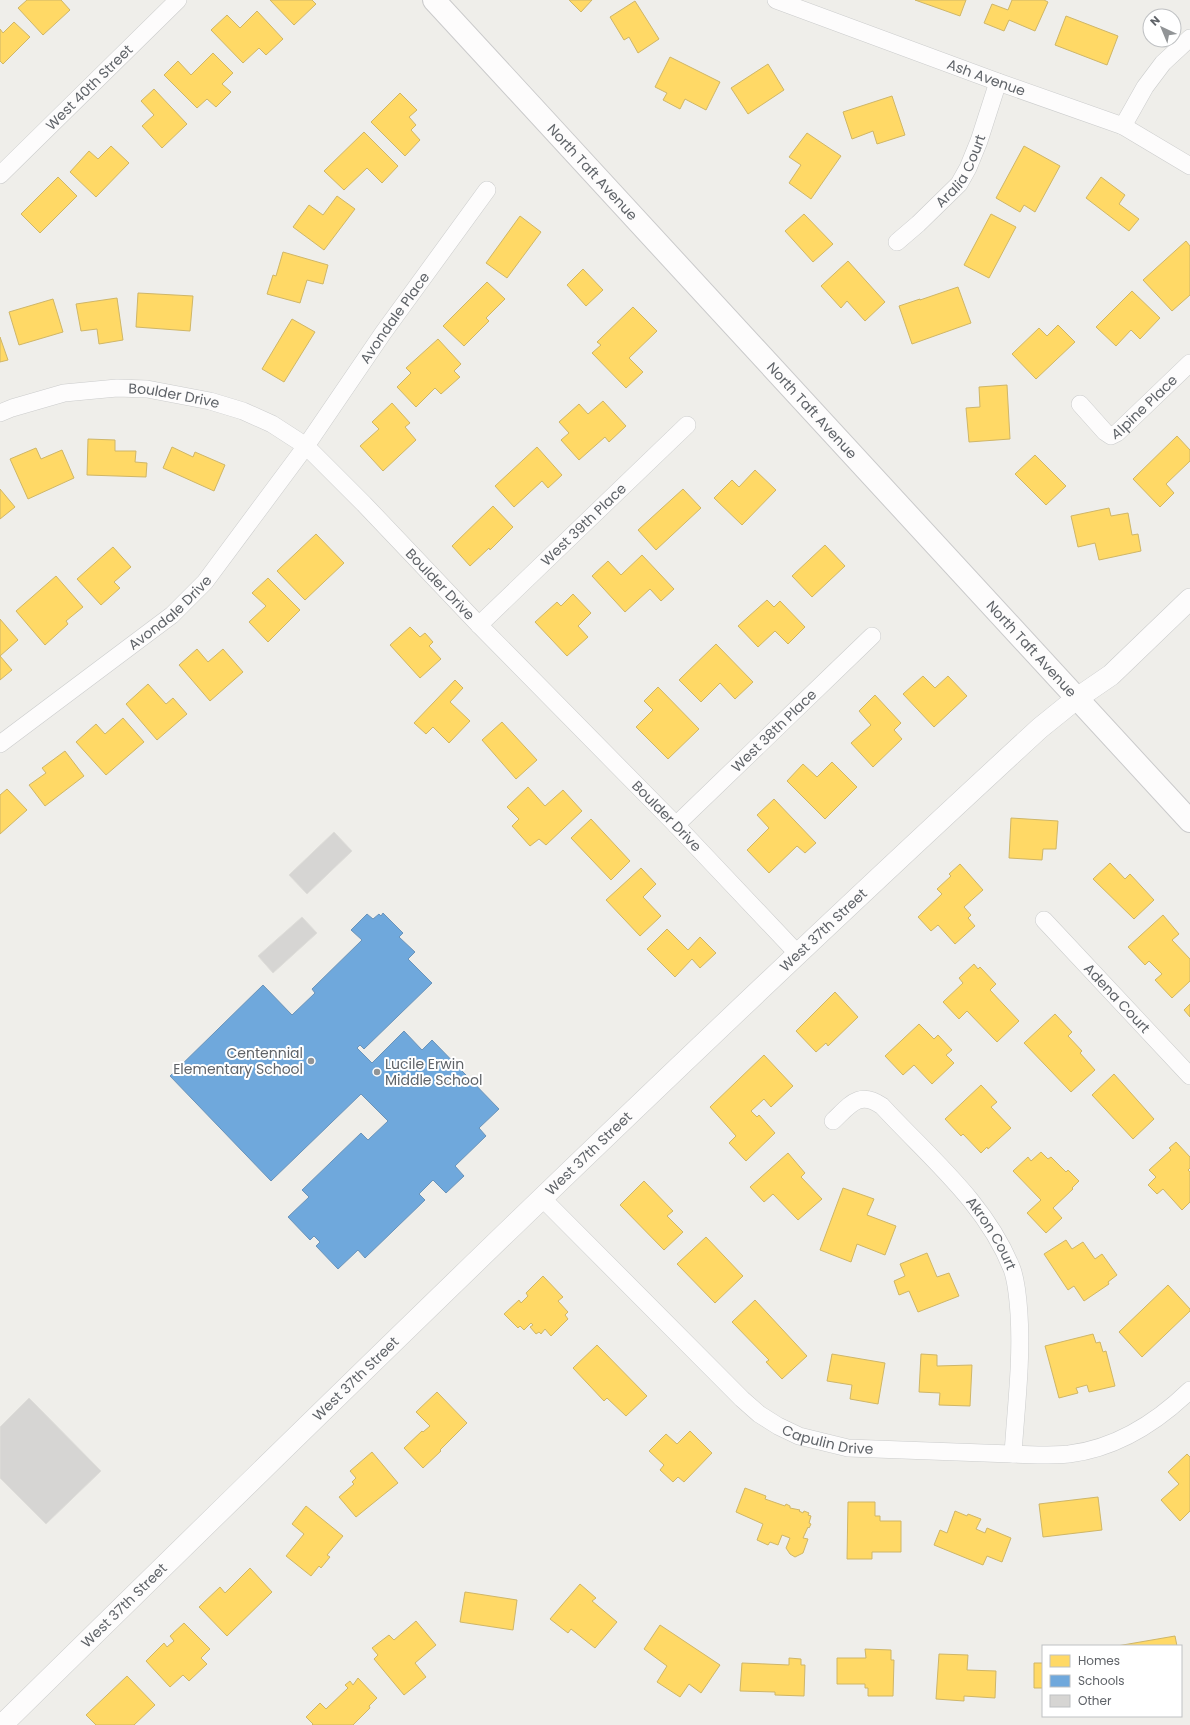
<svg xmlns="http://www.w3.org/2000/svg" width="1190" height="1725" font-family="Poppins,sans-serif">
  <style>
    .homes { fill: #ffd966; stroke: #cfb667 }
    .schools { fill: #6fa8dc; stroke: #6a93b9 }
    .building { fill: #d6d5d3; stroke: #deddd9 }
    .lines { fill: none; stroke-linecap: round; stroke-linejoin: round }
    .minor-casing { stroke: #cbcccc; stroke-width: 18 }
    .tertiary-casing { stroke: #cbcccc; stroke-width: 22 }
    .secondary-casing { stroke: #cacacb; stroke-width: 24 }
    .minor { stroke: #fdfcfc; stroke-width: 17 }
    .tertiary { stroke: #fdfcfc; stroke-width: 21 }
    .secondary { stroke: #fdfcfc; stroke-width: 22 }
    .poi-dot { fill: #919496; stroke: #fff; stroke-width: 1.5 }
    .labels { text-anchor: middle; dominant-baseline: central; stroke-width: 4; stroke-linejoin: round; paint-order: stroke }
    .street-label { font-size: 14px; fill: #5f6368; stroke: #fff }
    .poi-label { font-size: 14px; fill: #5f6368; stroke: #fff; text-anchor: end }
  </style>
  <rect width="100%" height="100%" fill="#efeeea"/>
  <path class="homes" d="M27,0H61L70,10L43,35L18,8Z
    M270,0H312L316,4L294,25Z
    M569,0H592L581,12Z
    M915,0H966L960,16Z
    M1012,0H1044L1048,2L1035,31L1009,20L1004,31L984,23L992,4L1008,10Z
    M635,1L659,39L638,53L629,37L624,40L610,17Z
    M257,11L283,39L266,55L259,48L243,63L211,30L227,15L240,28Z
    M1066,16L1118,36L1107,65L1055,45Z
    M14,22L30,37L3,64L0,61V29L3,33Z
    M213,53L233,73L222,84L231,92L216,107L207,99L197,108L164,75L178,61L191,75Z
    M670,57L720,82L706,110L685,99L680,109L663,100L667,93L655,87Z
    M768,64L784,90L748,114L731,88Z
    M154,89L187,124L162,148L142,126L154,115L141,101Z
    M400,93L417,110L409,117L416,125L411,130L420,140L405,156L371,122Z
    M892,96L905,135L877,144L873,131L852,139L843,112Z
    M364,132L398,166L382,183L367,168L344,190L324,171Z
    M807,133L841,156L811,199L789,183L801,165L789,157Z
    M111,146L129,163L96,197L70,172L89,151L98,159Z
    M1024,146L1060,166L1035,212L1024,205L1020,212L996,198Z
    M58,177L77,196L40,233L21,214Z
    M1101,177L1125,195L1119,204L1139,219L1129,231L1086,198Z
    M337,196L355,209L324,250L293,227L309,205L323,215Z
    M804,214L833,244L813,262L785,231Z
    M991,214L1016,227L989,278L964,265Z
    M520,216L541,232L507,278L486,263Z
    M1186,241L1190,246V295L1172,311L1143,280Z
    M283,252L328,265L323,284L307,280L300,303L267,294L273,275L276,276Z
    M848,261L885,302L865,321L847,301L841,308L821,286Z
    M583,269L603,290L586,306L567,285Z
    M487,282L505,299L486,318L489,321L464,346L443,326Z
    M958,287L971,323L912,344L899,306L920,299V300Z
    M1132,291L1160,318L1140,339L1131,330L1116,346L1096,327Z
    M138,293L193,296L190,331L136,327Z
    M117,298L123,340L99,344L97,329L81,331L76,304Z
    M53,299L63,332L19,345L9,312Z
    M633,307L657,331L629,358L643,372L626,388L592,353L601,345L597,342Z
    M292,319L315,332L284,382L262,369Z
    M1058,325L1075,342L1036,379L1012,354L1039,328L1047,336Z
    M0,337L8,360L0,362Z
    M438,339L461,364L454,371L460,377L441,394L435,388L416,407L397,387L411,373L406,368Z
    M1007,385L1010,439L969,442L966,408L980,407L979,387Z
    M603,401L626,426L609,442L605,437L579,460L561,440L569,433L559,422L579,404L588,414Z
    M392,403L410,423L405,427L416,440L383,471L360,446L379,429L372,422Z
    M1177,436L1190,450V461L1166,484L1174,493L1160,507L1133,479Z
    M88,439L115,440V451H136L135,462L147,463L146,477L87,475Z
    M172,447L193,457L195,452L225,465L214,491L163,468Z
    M537,447L562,475L548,488L542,481L514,507L495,486Z
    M36,448L41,459L62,450L74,478L28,499L10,459Z
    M1035,455L1066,486L1046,505L1015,474Z
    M755,470L776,490L742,525L714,498L732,480L739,487Z
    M0,489L15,507L0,519Z
    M683,489L701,508L656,550L638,530Z
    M493,506L513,527L490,550L489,548L470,566L452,546Z
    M1109,508L1111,516L1128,513L1132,535L1138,534L1141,551L1099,560L1095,543L1078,547L1071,516Z
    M316,534L344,563L305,600L277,571Z
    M825,545L845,566L812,597L792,576Z
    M113,547L131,567L114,582L120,588L101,605L77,579Z
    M642,555L674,589L661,601L650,589L625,612L592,576L608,561L621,575Z
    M56,576L83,607L66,621L68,624L45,645L16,611Z
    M268,578L300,610L268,642L249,622L266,606L252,593Z
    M573,594L591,613L578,626L588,637L567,656L535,622L557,602L561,606Z
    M767,600L774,607L780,601L805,627L788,644L775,631L758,647L738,626Z
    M0,619L18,640L0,656Z
    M410,627L420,637L425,633L433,642L429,646L441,659L420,678L390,645Z
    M716,644L753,682L735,699L720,683L701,702L679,680Z
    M197,649L208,662L223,649L243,672L210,701L179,665Z
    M0,656L12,670L0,680Z
    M923,676L935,688L948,676L967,696L934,727L903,694Z
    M455,680L463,688L450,702L470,721L449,743L433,727L426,734L414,723Z
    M148,684L166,704L173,698L187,714L157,740L126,704Z
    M658,687L699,729L668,759L636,727L653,710L644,701Z
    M875,695L901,723L894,730L902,739L873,767L851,743L871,725L859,711Z
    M123,718L144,742L106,775L76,742L96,724L105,734Z
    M502,722L537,760L516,779L482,740Z
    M65,751L84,776L45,806L29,785L46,773L42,768Z
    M832,762L857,787L825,819L787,781L803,764L817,777Z
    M528,787L545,806L563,790L582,811L546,845L539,839L530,846L512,826L519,819L507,807Z
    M7,789L27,810L0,834V795Z
    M774,799L816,843L805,853L797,846L769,873L747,850L769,828L757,815Z
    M1011,818L1058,821L1056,849H1043L1042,860L1009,858Z
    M591,819L630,861L611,880L571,838Z
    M1110,863L1125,879L1130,874L1154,900L1134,919L1093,879Z
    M960,864L983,890L964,907L971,915L968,918L975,926L955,944L938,925L931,931L918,917L942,894L937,889L951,876L949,874Z
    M641,868L656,884L643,897L661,916L640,936L606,900Z
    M1163,915L1179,934L1172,940L1190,959V981L1172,998L1155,980L1162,974L1149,961L1145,965L1128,947Z
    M667,929L688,950L700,937L716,953L700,968L692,959L675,977L647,949Z
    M974,964L978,969L980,967L996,984L990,990L1019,1021L997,1042L967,1011L959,1019L943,1002L963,983L959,978Z
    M835,992L858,1017L828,1046L826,1043L816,1052L796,1031Z
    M1190,1004V1017L1184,1010Z
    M1055,1014L1072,1032L1068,1036L1082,1051L1080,1053L1095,1070L1071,1092L1024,1043Z
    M919,1024L934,1039L938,1035L952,1050L946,1055L954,1063L932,1084L914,1065L903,1075L885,1056Z
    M764,1055L793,1086L771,1107L764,1099L751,1111L757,1117L759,1115L775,1133L746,1161L729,1143L736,1136L710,1107Z
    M1114,1074L1154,1119L1133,1139L1092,1095Z
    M981,1085L997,1102L991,1107L1011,1128L988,1149L987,1147L981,1153L963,1134L961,1136L945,1119Z
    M1176,1142L1190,1157V1168L1188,1170L1190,1172V1202L1182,1210L1163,1189L1157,1194L1148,1185L1156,1177L1149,1170L1171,1150L1169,1148Z
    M1041,1152L1048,1159L1051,1157L1066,1172L1068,1170L1079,1181L1072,1188L1073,1189L1053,1208L1062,1218L1046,1233L1027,1213L1041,1200L1013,1171L1028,1157L1031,1161Z
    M788,1153L805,1173L801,1177L822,1199L798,1220L773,1194L764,1202L750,1187Z
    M644,1181L673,1211L667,1216L683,1232L664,1250L620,1205Z
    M843,1188L874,1199L867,1215L896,1226L885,1255L857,1244L851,1262L820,1250Z
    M706,1237L743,1276L715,1303L677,1264Z
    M1066,1240L1072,1249L1083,1242L1095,1259L1102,1254L1117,1275L1108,1282L1109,1284L1084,1301L1074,1286L1068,1290L1044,1254Z
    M927,1253L937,1277L949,1273L959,1296L918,1312L909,1291L899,1295L894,1281L905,1276L900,1264Z
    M543,1276L563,1297L558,1301L568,1312L565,1315L568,1319L551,1336L545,1329L541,1334L539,1332L536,1334L530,1327L533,1325L531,1323L524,1330L520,1326L518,1328L504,1314L519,1300L521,1303L528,1296L526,1293Z
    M1168,1285L1190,1309V1311L1142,1357L1119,1332Z
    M755,1300L807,1356L782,1379L766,1362L769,1360L732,1322Z
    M1093,1334L1096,1343L1100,1342L1103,1352L1106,1351L1115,1386L1089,1392L1087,1385L1076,1388L1078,1393L1059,1398L1045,1346Z
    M597,1345L647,1396L626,1416L607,1398L604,1401L573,1368Z
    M832,1354L885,1363L878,1404L850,1399L852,1385L827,1381Z
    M921,1354L937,1355V1366L972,1365L970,1406L939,1405L940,1393L919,1392Z
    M437,1392L467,1423L440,1450L441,1451L423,1468L404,1448L422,1431L423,1432L430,1426L416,1412Z
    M690,1431L712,1453L684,1482L678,1477L673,1482L660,1470L664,1465L649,1451L666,1434L677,1444Z
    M372,1452L398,1483L356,1517L339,1497L354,1484L352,1482L356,1478L350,1471Z
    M1187,1454L1190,1457V1511L1180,1521L1161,1500L1179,1484L1168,1472Z
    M745,1488L766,1496L765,1499L785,1506L786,1504L790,1506V1508L800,1510L799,1511L803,1513L804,1511L809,1513L808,1515L811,1516L809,1523L811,1524L809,1528L808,1527L803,1538L808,1539L803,1553L795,1557L790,1554L786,1548L790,1538L782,1535L778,1545L770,1542L768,1545L757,1540L763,1524L736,1512Z
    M1098,1497L1102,1530L1043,1537L1039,1504Z
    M848,1502H875V1516H880V1521H901V1552H872V1559H847Z
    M306,1506L343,1536L327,1555L330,1557L321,1568L319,1566L311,1576L286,1556L304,1534L292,1524Z
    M955,1511L967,1516L968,1514L981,1519L976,1529L985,1533L987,1528L1011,1538L1002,1562L987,1556L983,1565L934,1545L940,1530L947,1533Z
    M250,1568L272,1592L227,1636L199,1607L220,1587L225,1593Z
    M580,1584L596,1598L592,1601L617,1622L595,1648L571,1629L568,1633L550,1619Z
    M465,1592L517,1600L513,1630L460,1622Z
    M416,1621L436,1645L415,1663L426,1677L404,1695L374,1659L378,1655L372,1648L389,1635L394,1640Z
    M184,1623L210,1649L201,1658L207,1664L189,1681L183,1675L170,1687L146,1661L164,1643L167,1647L174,1641L170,1636Z
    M660,1625L720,1665L701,1693L689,1684L680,1697L657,1682L667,1666L644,1649Z
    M1175,1636L1177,1646H1117Z
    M865,1649L891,1650V1660H894L893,1696H868V1688H865V1684H837V1658H866Z
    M939,1654L968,1655L967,1670L996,1671L995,1698L964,1696V1701L936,1699Z
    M789,1658L801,1659V1665H805L804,1696L775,1695V1692L740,1691L742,1663L789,1665Z
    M1034,1663H1043V1688H1034Z
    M127,1676L155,1705L134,1725H96L86,1715Z
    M358,1678L377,1698L369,1706L370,1708L353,1725H312L313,1724L306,1717L320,1703L326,1709L348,1688L345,1685L350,1681L353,1685Z"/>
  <path class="schools" d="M383,913L403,933L399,937L415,952L408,959L432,983L364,1049L360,1045L357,1048L372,1063L404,1031L422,1050L432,1040L499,1109L479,1128L486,1136L455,1166L464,1176L446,1193L433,1180L419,1194L425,1200L365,1258L358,1250L338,1269L316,1246L320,1242L314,1236L310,1240L288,1217L309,1197L302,1190L361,1133L368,1140L388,1121L361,1094L271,1181L170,1076L263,985L292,1015L315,993L312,989L362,940L351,930L367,914L373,919L379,914L381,916Z"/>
  <path class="building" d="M334,832L352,851L307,894L289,875Z
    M302,917L317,933L273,973L258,956Z
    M29,1398L101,1471L46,1524L0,1478V1427Z"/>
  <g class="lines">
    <defs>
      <g id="minor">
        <path id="s1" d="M776,0L998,82L1123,126L1190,166"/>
        <path d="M1123,126L1145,87L1163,63L1190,38"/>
        <path id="s2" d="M0,175L178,0"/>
        <path id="s3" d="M897,242L918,224L959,184L968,168L979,141L998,82"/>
        <path id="s4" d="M1080,404L1105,432L1111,436L1117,433L1190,363"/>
        <path id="s5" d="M0,413L12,408L64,393L117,388L147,389L210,401L243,411L272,424L306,446L364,504L479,625L676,825L797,953"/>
        <path id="s6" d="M479,625L687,425"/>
        <path id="s7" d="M0,744L172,615L205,582L306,446L383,333L487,190"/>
        <path id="s8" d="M676,825L872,636"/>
        <path id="s9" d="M1044,920L1190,1076"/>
        <path id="s10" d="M833,1121C850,1105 859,1090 882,1106C929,1157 986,1203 1012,1269C1017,1283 1018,1299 1019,1314C1022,1360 1016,1407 1013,1454"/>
        <path id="s11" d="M542,1198L742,1399L759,1414L778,1426L799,1436L848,1448L1038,1455C1048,1455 1059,1455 1069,1454C1117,1448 1156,1423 1190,1390"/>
      </g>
      <g id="tertiary">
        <path id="s12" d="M2,1725C344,1389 687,1053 1040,728L1076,699L1111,675L1190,599"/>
      </g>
      <g id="secondary">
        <path id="s13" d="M434,0L1190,821"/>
      </g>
    </defs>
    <use href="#minor" class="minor-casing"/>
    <use href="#tertiary" class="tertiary-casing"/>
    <use href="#secondary" class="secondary-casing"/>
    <use href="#minor" class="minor"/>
    <use href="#tertiary" class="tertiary"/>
    <use href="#secondary" class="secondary"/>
  </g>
  <g class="poi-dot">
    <circle cx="311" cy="1061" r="4"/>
    <circle cx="377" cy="1072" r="4"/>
  </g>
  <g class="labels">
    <g class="street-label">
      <text stroke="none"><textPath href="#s1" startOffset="224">Ash Avenue</textPath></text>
      <text stroke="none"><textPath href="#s2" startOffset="125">West 40th Street</textPath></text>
      <text stroke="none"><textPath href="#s3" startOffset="97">Aralia Court</textPath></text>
      <text stroke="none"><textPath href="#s13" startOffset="234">North Taft Avenue</textPath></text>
      <text stroke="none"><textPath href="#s7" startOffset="587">Avondale Place</textPath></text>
      <text stroke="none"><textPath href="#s5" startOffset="178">Boulder Drive</textPath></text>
      <text stroke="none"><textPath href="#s4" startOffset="89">Alpine Place</textPath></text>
      <text stroke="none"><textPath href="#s13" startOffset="558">North Taft Avenue</textPath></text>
      <text stroke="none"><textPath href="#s6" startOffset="145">West 39th Place</textPath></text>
      <text stroke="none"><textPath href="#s5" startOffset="514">Boulder Drive</textPath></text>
      <text stroke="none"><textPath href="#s7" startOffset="215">Avondale Drive</textPath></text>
      <text stroke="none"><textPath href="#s13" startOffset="882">North Taft Avenue</textPath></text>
      <text stroke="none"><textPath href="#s8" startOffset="136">West 38th Place</textPath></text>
      <text stroke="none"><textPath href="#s5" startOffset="838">Boulder Drive</textPath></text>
      <text stroke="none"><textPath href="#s12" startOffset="1143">West 37th Street</textPath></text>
      <text stroke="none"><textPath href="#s9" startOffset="107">Adena Court</textPath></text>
      <text stroke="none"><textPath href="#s12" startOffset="819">West 37th Street</textPath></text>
      <text stroke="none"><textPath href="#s10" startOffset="227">Akron Court</textPath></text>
      <text stroke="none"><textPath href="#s12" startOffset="495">West 37th Street</textPath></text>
      <text stroke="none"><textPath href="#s11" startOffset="381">Capulin Drive</textPath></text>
      <text stroke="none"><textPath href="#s12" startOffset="171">West 37th Street</textPath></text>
    </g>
    <g class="poi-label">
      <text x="303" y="1053">Centennial<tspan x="303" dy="16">Elementary School</tspan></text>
      <text x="385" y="1064" text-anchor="start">Lucile Erwin<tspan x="385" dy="16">Middle School</tspan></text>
    </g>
  </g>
  <rect x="1042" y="1645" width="140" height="72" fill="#ffffff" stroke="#bfc1c3"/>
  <rect x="1050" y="1655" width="20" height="12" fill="#ffd966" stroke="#bfc1c3"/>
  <text x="1078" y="1665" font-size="12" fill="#5f6368">Homes</text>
  <rect x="1050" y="1675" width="20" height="12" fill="#6fa8dc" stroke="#bfc1c3"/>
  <text x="1078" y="1685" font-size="12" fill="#5f6368">Schools</text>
  <rect x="1050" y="1695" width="20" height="12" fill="#d6d5d3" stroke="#bfc1c3"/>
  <text x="1078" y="1705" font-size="12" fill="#5f6368">Other</text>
  <g transform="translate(1162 28) rotate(316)"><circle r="19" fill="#ffffff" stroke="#bfc1c3"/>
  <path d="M0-3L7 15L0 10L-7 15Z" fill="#919496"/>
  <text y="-6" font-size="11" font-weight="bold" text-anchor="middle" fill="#5f6368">N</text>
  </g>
</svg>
